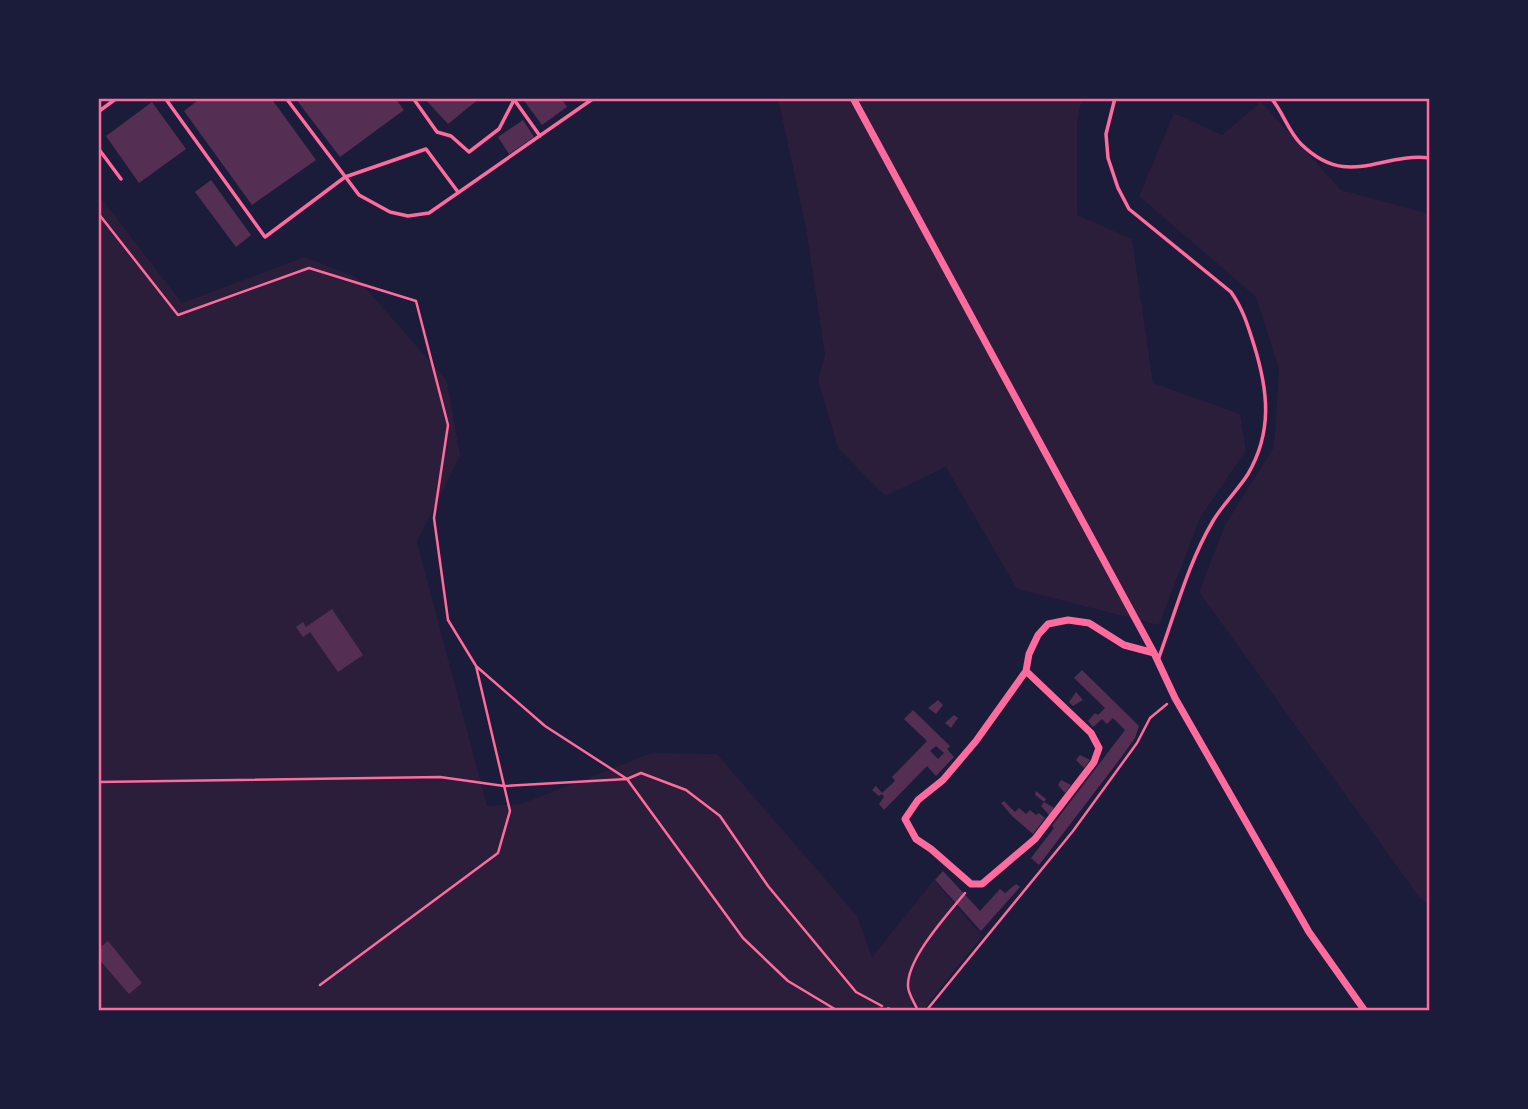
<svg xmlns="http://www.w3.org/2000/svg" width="1528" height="1109" font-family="Poppins,sans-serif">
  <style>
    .green { fill: #2a1e3b }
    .building { fill: #542f53; fill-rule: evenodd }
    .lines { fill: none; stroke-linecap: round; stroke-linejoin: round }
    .path { stroke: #ff6b9d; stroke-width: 2.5 }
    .service { stroke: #ff6b9d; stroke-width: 3.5 }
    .minor { stroke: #ff6b9d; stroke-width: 7 }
    .neatline { fill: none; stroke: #ff6b9d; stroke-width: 2.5 }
  </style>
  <rect width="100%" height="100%" fill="#1b1b3a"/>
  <path class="green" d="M778,98H1082L1077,121V215L1132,239L1153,383L1240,414L1246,450L1200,518L1159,625L1017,589L946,467L885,496L838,448L818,380L825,355L806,228Z
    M1261,102L1341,190L1430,214V905L1420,898L1199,592L1225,525L1274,447L1279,369L1256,297L1139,196L1174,113L1222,135Z
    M98,194L182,303L305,257L356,277L447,381L460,456L417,542L487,806L521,804L652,753L717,754L857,916L872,957L934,880L982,936L922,1011L915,1004H911L915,1011H98Z"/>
  <path class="building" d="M201,98H271L316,160L252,205L184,111Z
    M295,98H395L404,110L340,157Z
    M424,98H480L448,124Z
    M522,98H561L567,107L542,125Z
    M152,102L186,149L139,183L106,136Z
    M523,120L534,137L509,154L498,137Z
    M211,180L251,235L236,247L195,192Z
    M332,609L363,655L338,672L310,632L303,637L296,627L303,622L306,627Z
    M1082,670L1139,726L1135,738L1120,759L1039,865L1031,858L1054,828L1052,826L1125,730L1113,718L1107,724L1102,719L1093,727L1088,721L1095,713L1098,715L1105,708L1074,678Z
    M1076,692L1083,700L1073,706L1069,702Z
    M938,700L943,705L936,714L928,708Z
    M913,710L950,746L947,749L954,757L936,776L927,766L884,810L879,804L884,797L882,794L879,796L872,790L876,786L882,793L895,781L892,777L927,741L904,719ZM936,746L944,753L938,759L930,751Z
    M954,715L958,718L951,728L945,723Z
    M1080,755L1090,760L1084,768L1076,760Z
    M1061,780L1071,785L1065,793L1058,785Z
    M1036,791L1046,799L1044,802L1054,808L1049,815L1041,806L1044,802L1035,795Z
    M1004,801L1015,812L1019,808L1026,814L1030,810L1036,815L1039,813L1045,818L1033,834L1012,816L1001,803Z
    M943,871L980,911L1000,889L1005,893L1016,884L1020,887L981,931L935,880Z
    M108,941L142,983L129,994L98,958V949Z"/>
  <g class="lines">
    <path class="path" d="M98,213L178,315L309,268L416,301L448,425L434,518L448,620L476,666L545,726L627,779L743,938L788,981L838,1011L881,1009
      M98,782L440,777L504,786L627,779L641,773L686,790L720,816L768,886L856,992L882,1006
      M320,985L498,853L510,811L476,666
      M918,1011C915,1003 908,994 908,986C907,958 948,914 965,893
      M926,1011L1073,831L1137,743L1150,718L1167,704"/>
    <path class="service" d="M165,98L265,237L345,177L426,149L458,192
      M286,98L359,195L390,212L408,216L429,213L594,98
      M413,98L437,132L451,136L469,152L499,129L514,100
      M513,98L540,136
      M1115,98L1106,134L1108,158L1118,188L1129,209L1231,292C1243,309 1248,326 1254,345C1268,390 1273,431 1248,474C1238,490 1223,504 1213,521C1188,563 1175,614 1158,660
      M1271,98C1283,112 1288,131 1301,144C1348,190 1380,152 1430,158
      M98,112L117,98
      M98,148L121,179
      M888,1009L894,1011"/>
    <path class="minor" d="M853,98L1154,653L1175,698L1309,932L1365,1011
      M1026,671L1091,733L1099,748L1094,762L1035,839L982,884H971L931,849L916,839L905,819L918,800L943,780L976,741L1026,671L1029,654L1038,635L1048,624L1068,620L1089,623L1124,645L1154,653"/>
  </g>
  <rect width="1528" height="1109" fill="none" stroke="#1b1b3a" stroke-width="200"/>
  <rect x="100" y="100" width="1328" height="909" class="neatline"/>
</svg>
